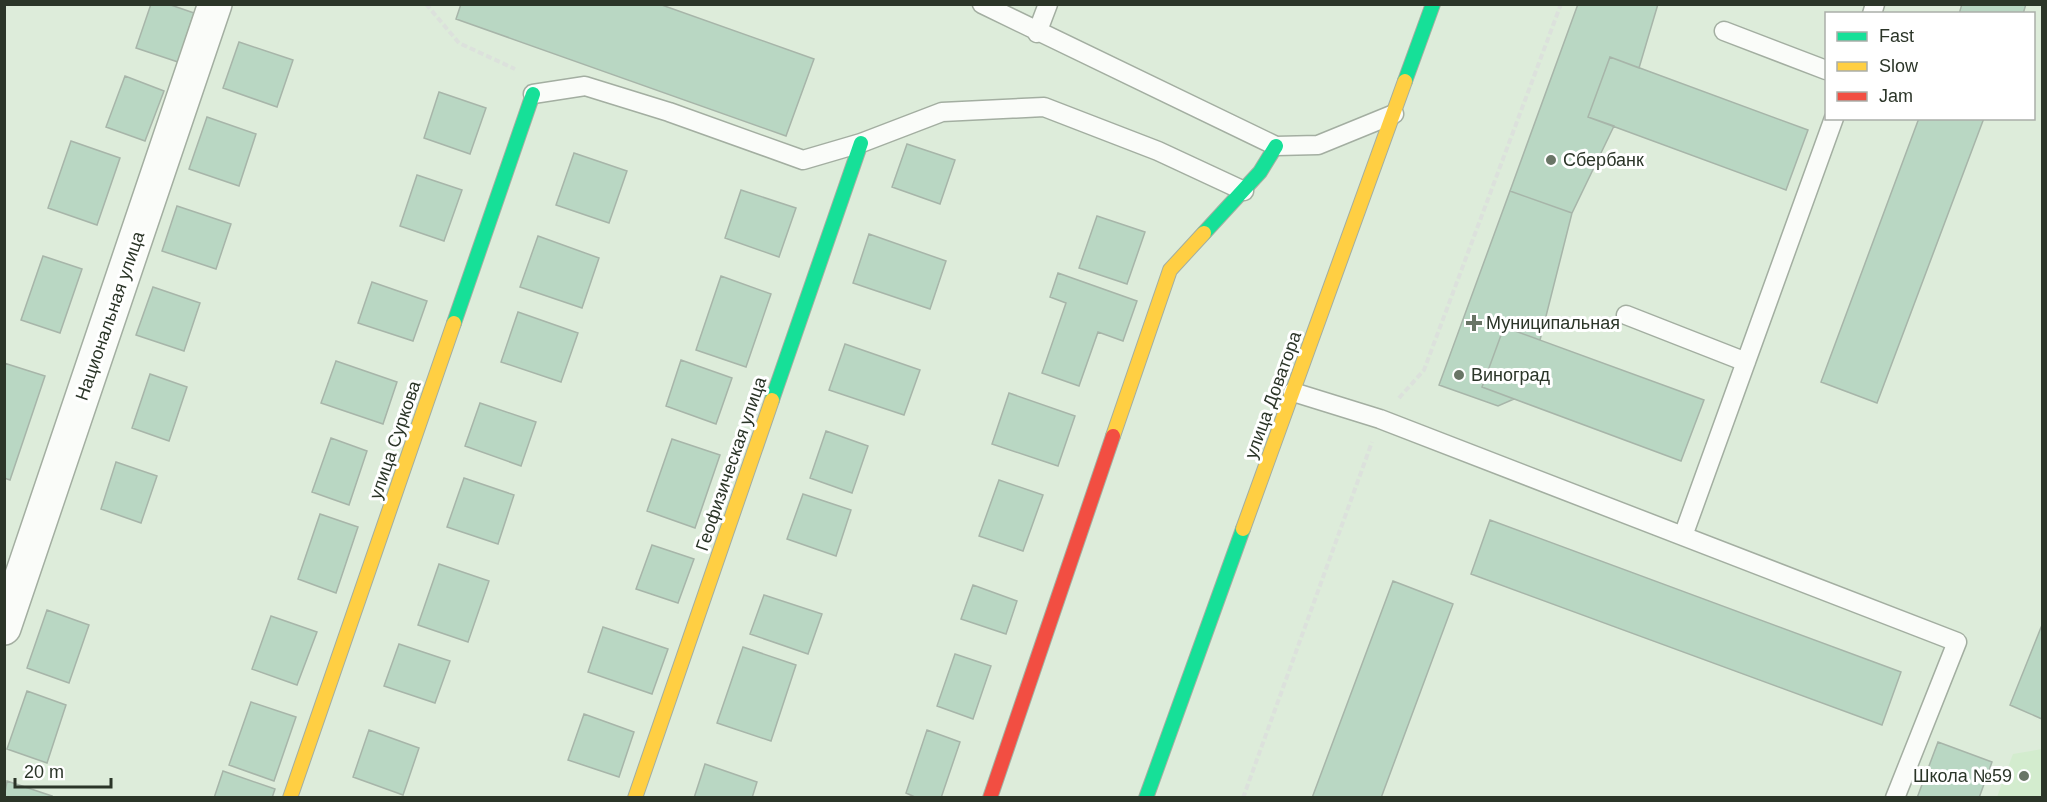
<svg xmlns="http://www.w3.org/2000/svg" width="2047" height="802" font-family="Helvetica,sans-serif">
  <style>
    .built { fill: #d3ecce }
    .building { fill: #b9d7c3; stroke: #a7b5a9; stroke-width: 1.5 }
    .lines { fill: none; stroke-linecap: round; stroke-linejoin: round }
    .lane-casing { stroke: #a3aea1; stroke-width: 21 }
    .street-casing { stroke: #a3aea1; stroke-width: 36 }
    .fast-casing { stroke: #a3aea1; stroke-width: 16 }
    .slow-casing { stroke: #a3aea1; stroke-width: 16 }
    .jam-casing { stroke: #a3aea1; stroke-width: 16 }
    .path { stroke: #dce1dc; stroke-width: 4; stroke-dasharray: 6 3; stroke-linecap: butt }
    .lane { stroke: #fafcf9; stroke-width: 18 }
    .street { stroke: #fafcf9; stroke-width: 33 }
    .fast { stroke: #16e098; stroke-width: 14 }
    .slow { stroke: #ffcf43; stroke-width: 14 }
    .jam { stroke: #f24e42; stroke-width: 14 }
    .poi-dot { fill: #697566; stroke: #fff; stroke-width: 2 }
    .labels { text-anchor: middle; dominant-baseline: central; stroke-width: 6; stroke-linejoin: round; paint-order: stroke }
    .poi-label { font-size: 18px; fill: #2b3528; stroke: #fff; text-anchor: start }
    .street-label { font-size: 18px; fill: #2b3528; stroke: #fff }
  </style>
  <rect width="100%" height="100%" fill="#ddecda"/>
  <path class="built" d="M2042,749V797H1997L2013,754Z"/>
  <path class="building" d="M151,4H168L194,13L178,62L136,48Z
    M461,4H659L814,59L786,136L456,19Z
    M1578,4H1658L1639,68L1610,57L1588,117L1614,126L1572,213L1510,191Z
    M1962,4H2026L2023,14H1959Z
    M239,42L293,60L277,107L223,88Z
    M1610,57L1808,130L1786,190L1588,117Z
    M125,76L164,91L145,141L106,127Z
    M439,92L486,108L470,154L424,138Z
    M207,117L256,134L239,186L189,169Z
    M1919,118H1984L1877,403L1821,382Z
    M71,141L120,158L97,225L48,208Z
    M907,144L955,160L940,204L892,187Z
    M574,153L627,171L609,223L556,205Z
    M417,175L462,190L444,241L400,226Z
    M741,190L796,208L779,257L725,238Z
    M1510,191L1572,213L1540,340L1504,327L1482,387L1514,399L1498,406L1439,385Z
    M177,206L231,224L216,269L162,251Z
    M1097,216L1145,232L1127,284L1079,268Z
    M869,234L946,261L930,309L853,283Z
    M538,236L599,258L582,308L520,287Z
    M43,256L82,269L60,333L21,320Z
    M1058,273L1137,301L1123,341L1098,332L1079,386L1042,373L1066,303L1050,297Z
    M721,276L771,294L746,367L696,350Z
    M372,282L427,301L413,341L358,323Z
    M153,287L200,303L184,351L136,335Z
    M518,312L578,333L561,382L501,362Z
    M1504,327L1704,400L1681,461L1482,387Z
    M845,344L920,370L904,415L829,390Z
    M681,360L732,378L716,424L666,406Z
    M336,361L397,382L383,424L321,403Z
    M4,363L45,376L10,480L4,478Z
    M150,374L187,387L169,441L132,428Z
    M1009,393L1075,416L1058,466L992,444Z
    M480,403L536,422L521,466L465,446Z
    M826,431L868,446L852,493L810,478Z
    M331,438L367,451L349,505L312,492Z
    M672,439L720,455L695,528L647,511Z
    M116,462L157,476L141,523L101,509Z
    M464,478L514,495L498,544L447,527Z
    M999,480L1043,495L1023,551L979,536Z
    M803,494L851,510L836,556L787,539Z
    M320,514L358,527L336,593L298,579Z
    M1490,520L1901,672L1882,725L1471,574Z
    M652,545L694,559L678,603L636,589Z
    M439,564L489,581L468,642L418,625Z
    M1393,581L1453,604L1381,798H1312Z
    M973,585L1017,601L1006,634L961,619Z
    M764,595L822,614L808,654L750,634Z
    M47,610L89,625L69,683L27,668Z
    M271,616L317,632L297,685L252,669Z
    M2042,625V719L2010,705Z
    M603,627L668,649L652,694L588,672Z
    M399,644L450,661L435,703L384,686Z
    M743,647L796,665L771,741L717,723Z
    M955,654L991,666L973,719L937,706Z
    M27,691L66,705L47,763L7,749Z
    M251,702L296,717L274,781L229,765Z
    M584,714L634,732L619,777L568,760Z
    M369,730L419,748L403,795L353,777Z
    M927,730L960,742L941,798H917L906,793Z
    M1938,742L1992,762L1979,798H1917Z
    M705,764L757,782L752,798H694Z
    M223,771L275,789L272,798H214Z
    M7,781L52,796L51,798H4Z"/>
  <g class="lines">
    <defs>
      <path id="lane" d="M982,4L1276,146L1318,145L1394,114
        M1872,14L1875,4
        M1724,31L1826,70
        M1037,33L1048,4
        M533,94L585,86L669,112L803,160L861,143L942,112L1044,107L1158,151L1244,191
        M1626,315L1746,362
        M1293,392L1380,419L1957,642L1895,798
        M1683,536L1834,118"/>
      <path id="street" d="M4,628L215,4"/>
      <path id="fast" d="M1405,81L1433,4
        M1204,233L1260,172L1276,146
        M454,323L533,94
        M772,400L861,143
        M1146,798L1243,529"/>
      <path id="slow" d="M1113,436L1170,270L1204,233
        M1243,529L1405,81
        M290,798L454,323
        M635,798L772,400"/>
      <path id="jam" d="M990,798L1113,436"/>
    </defs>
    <use href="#lane" class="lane-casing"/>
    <use href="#street" class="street-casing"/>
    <use href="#fast" class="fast-casing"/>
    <use href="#slow" class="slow-casing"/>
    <use href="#jam" class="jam-casing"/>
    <path class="path" d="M426,4L459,43L515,69
      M1399,398L1424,370L1561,4
      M1243,798L1372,442"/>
    <use href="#lane" class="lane"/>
    <use href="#street" class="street"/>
    <use href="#fast" class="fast"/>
    <use href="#slow" class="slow"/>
    <use href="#jam" class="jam"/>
  </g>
  <g class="poi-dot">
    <circle cx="1551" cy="160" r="6"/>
    <path d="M1471 314h6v6h6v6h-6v6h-6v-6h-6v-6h6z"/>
    <circle cx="1459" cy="375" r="6"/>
    <circle cx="2024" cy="776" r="6"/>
  </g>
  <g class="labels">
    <g class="poi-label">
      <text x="1563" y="160">Сбербанк</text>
      <text x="1486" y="323">Муниципальная</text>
      <text x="1471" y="375">Виноград</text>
      <text x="2012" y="776" text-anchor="end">Школа №59</text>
    </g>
    <g class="street-label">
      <text transform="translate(110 316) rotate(-71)">Национальная улица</text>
      <text transform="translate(1273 395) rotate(-70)">улица Доватора</text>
      <text transform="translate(395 440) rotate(-71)">улица Суркова</text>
      <text transform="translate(731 464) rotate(-71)">Геофизическая улица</text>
    </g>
  </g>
  <rect width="2047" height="802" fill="none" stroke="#2b3528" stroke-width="12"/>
  <rect x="1825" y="12" width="210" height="108" fill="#ffffff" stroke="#aaaea9" stroke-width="1.5"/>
  <rect x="1837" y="32" width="30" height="9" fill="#16e098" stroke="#aaaea9" stroke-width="1.5"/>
  <text x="1879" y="42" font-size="18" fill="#2b3528">Fast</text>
  <rect x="1837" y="62" width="30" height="9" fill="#ffcf43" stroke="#aaaea9" stroke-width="1.5"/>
  <text x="1879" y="72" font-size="18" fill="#2b3528">Slow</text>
  <rect x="1837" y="92" width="30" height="9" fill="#f24e42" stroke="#aaaea9" stroke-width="1.5"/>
  <text x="1879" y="102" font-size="18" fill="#2b3528">Jam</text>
  <path d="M15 778v9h96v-9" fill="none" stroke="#2b3528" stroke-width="3"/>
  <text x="24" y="778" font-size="18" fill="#2b3528" stroke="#ffffff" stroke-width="4.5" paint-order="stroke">20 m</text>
</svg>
